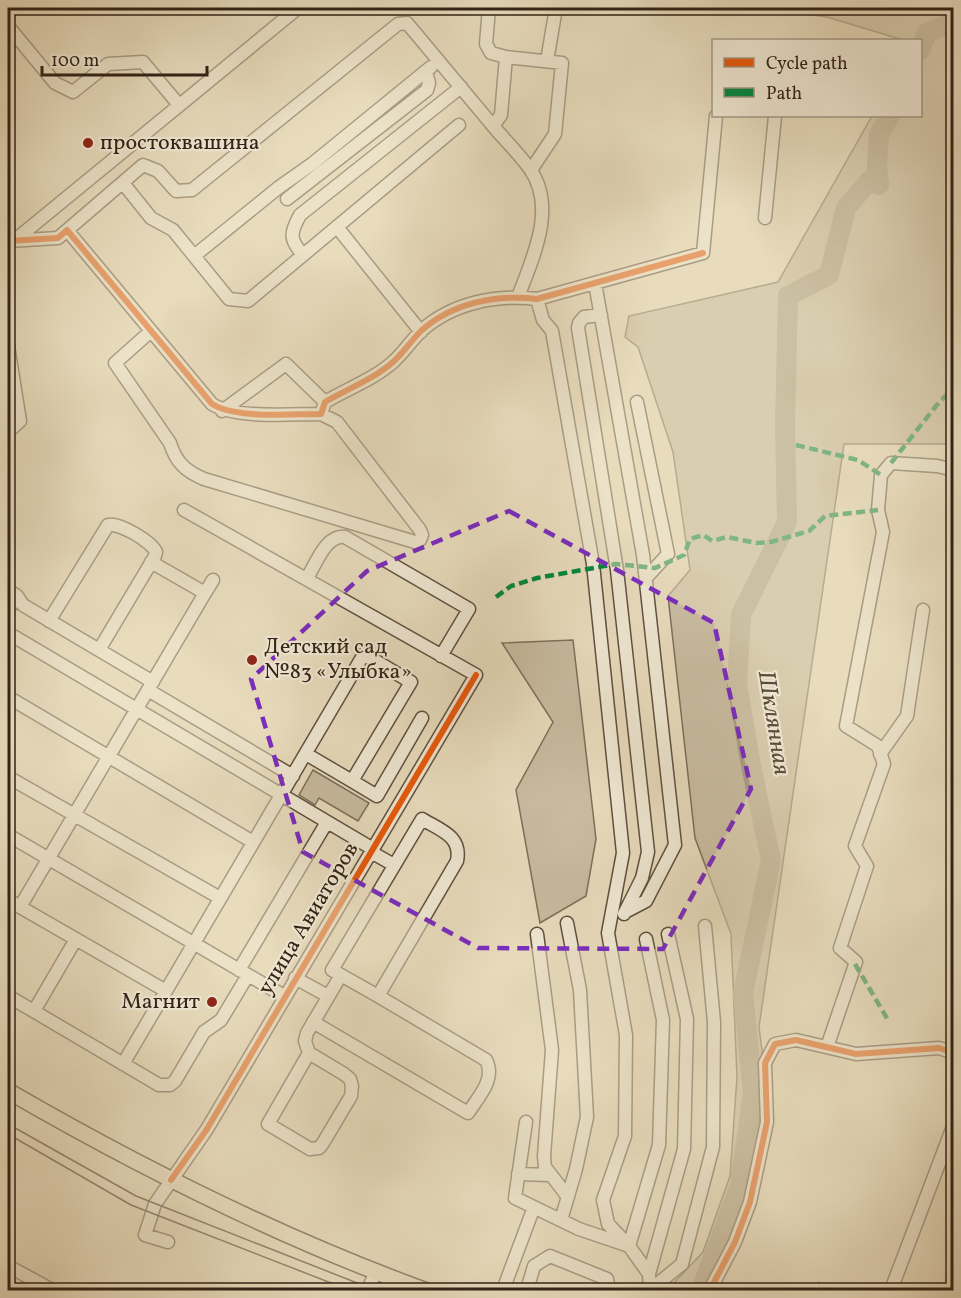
<svg xmlns="http://www.w3.org/2000/svg" width="961" height="1298" font-family="Vollkorn,serif">
  <style>
    .green { fill: #c9bca1; stroke: #7d6f5c; stroke-width: 1.5 }
    .lines { fill: none; stroke-linecap: round; stroke-linejoin: round }
    .river { stroke: #aa9d84; stroke-width: 20 }
    .minor-casing { stroke: #5f5040; stroke-width: 15 }
    .major-casing { stroke: #312216; stroke-width: 18 }
    .minor { stroke: #f0e8d4; stroke-width: 12 }
    .major { stroke: #e8dcbd; stroke-width: 15 }
    .tram { stroke: #312216; stroke-width: 1.5 }
    .quiet { stroke: #00873e; stroke-width: 4.5; stroke-dasharray: 9 4.5; stroke-linecap: butt }
    .cycleway-casing { stroke: #f0e8d4; stroke-width: 10 }
    .cycleway { stroke: #e8590c; stroke-width: 6 }
    .marked { fill: none; stroke: #7b2cbf; stroke-width: 4.5; stroke-dasharray: 12 8; stroke-linejoin: round }
    .poi-dot { fill: #8f2418; stroke: #f0e8d4; stroke-width: 2 }
    .labels { text-anchor: middle; dominant-baseline: central; stroke-width: 4.5; stroke-linejoin: round; paint-order: stroke }
    .poi-label { font-size: 22px; fill: #312216; stroke: #f0e8d4; text-anchor: start }
    .street-label { font-size: 22px; fill: #312216; stroke: #f0e8d4 }
    .water-label { font-size: 24px; font-style: italic; fill: #5b4d3c; stroke: #f0e8d4 }
  </style>
  <rect width="100%" height="100%" fill="#e8dcbd"/>
  <filter id="stains"><feTurbulence type="fractalNoise" baseFrequency=".00333" numOctaves="4"/><feColorMatrix values="0 0 0 0 .2 0 0 0 0 .09 0 0 0 0 .02 0 0 0 .5 -.17"/></filter>
  <radialGradient id="worn" r=".72"><stop offset=".6" stop-color="#630" stop-opacity="0"/><stop offset="1" stop-color="#630" stop-opacity=".3"/></radialGradient>
  <path class="green" d="M762,8H953V444H844L759,1027L762,1050L760,1132L743,1207L704,1290H669L672,1285L703,1252L730,1176L737,1077L731,934L695,838L668,596L690,570L673,452L638,347L625,337L629,316L778,282L872,116H920V40H903L827,17Z
    M573,640L596,839L586,896L540,923L516,790L553,722L502,643Z
    M313,770L369,803L358,821L319,798L315,805L299,795Z"/>
  <g class="lines">
    <path class="river" d="M920,50L927,33L954,21
      M704,1282L740,1185L753,1092L743,993L771,860L751,766L737,684L741,615L787,522L785,426L788,296L829,275L846,208L870,180L879,185L877,166L879,134L890,116"/>
    <defs>
      <path id="minor" d="M8,26L55,83L73,92L108,64L143,62L179,105
        M506,57L562,63L555,134L531,170
        M547,61L556,8
        M493,126C505,140 519,154 530,169C557,208 533,257 518,297
        M123,183L151,218L173,230L229,299L248,301L459,125
        M287,199L427,90L429,83L426,71L431,67
        M765,218L775,116
        M337,227L421,332
        M67,230L212,404C236,419 291,414 321,414L337,422L420,530L422,535L420,540L415,542L204,479C185,471 176,462 170,443L115,363L151,331
        M15,240L298,8
        M8,241L58,238L143,165L158,171L176,191L192,190L398,24L407,23L493,126L501,115L506,57L491,53L486,44L489,8
        M303,255C289,239 290,233 300,215L461,87
        M194,256L278,188L312,164L426,71
        M595,283L643,555L675,845L646,901L625,912
        M537,299L543,320L552,331L593,564L623,853L608,933L626,1035L625,1136L603,1200L608,1224L629,1246L649,1274L650,1290
        M601,315L584,317L579,323L578,328L617,570L648,852L642,878L624,914
        M8,346L20,421L8,432
        M637,402L668,554L646,578
        M222,411L286,364L325,402
        M321,414L325,402C347,389 374,379 393,362C403,353 411,341 421,331C452,303 496,294 537,299L703,253L716,116
        M307,578C316,564 326,534 345,537L469,609L441,656
        M8,590L17,596L23,605L153,682
        M205,593L213,580
        M8,610L17,596
        M49,621L108,525C119,522 152,542 156,552L155,556L99,650
        M8,633L373,849
        M148,690L293,776
        M8,697L253,842
        M880,754L907,716L923,610
        M8,777L220,898
        M352,781L377,796L422,718
        M422,819C440,830 462,836 457,861L378,996L332,970Z
        M8,835L284,996
        M371,852L394,865
        M8,900L166,991
        M20,907L205,593L151,562
        M537,934L552,1050L544,1156L545,1167L568,1197
        M239,970L327,822
        M295,978L328,996
        M8,996L159,1085H170L175,1081L204,1032L221,1020L248,975
        M34,1011L76,939
        M313,1022L468,1113C479,1096 496,1079 486,1060L378,996
        M827,1047L856,962L840,948L867,866L855,846L884,764L878,746L846,726L883,532L878,510L881,475L891,463L937,466L954,470
        M309,1053L344,1074L350,1079L352,1086L351,1096L323,1143L319,1148L310,1149L268,1124L309,1053L305,1041L307,1033L341,975
        M123,1064C203,927 284,791 364,654L411,682L352,781L306,754
        M526,1122L515,1198L579,1229L629,1246L659,1145L663,1020L646,939
        M518,1174L551,1175
        M561,1220L576,1169L587,1117L580,990L567,923
        M168,1242L145,1235L155,1204L207,1129L476,675L184,510
        M8,1266L52,1290
        M649,1274L684,1149L687,1019L668,934
        M8,1282L11,1290
        M368,1290L375,1273
        M503,1290L534,1207
        M527,1290L534,1266L550,1256L607,1279L609,1290
        M650,1290L682,1264L713,1147L714,1022L705,926
        M710,1290L735,1242L750,1202L767,1122L765,1063L775,1044L796,1040L856,1054L939,1048L954,1053
        M891,1290L954,1124"/>
      <path id="major" d="M8,1091C141,1168 279,1237 424,1290"/>
    </defs>
    <use href="#minor" class="minor-casing"/>
    <use href="#major" class="major-casing"/>
    <use href="#minor" class="minor"/>
    <use href="#major" class="major"/>
    <path class="tram" d="M8,1124L136,1196L375,1290
      M8,1134L131,1205L349,1290"/>
    <path class="quiet" d="M796,445L858,460L881,475
      M891,463L936,406L954,387
      M496,597L511,586L537,578L616,564L655,568L684,555L690,539L703,535L712,541L727,537L756,543L771,542L809,531L825,516L878,510
      M855,964L888,1020
      M817,1283L827,1290
      M871,1290H872"/>
    <defs>
      <path id="cycleway" d="M8,241L58,238L67,230L212,404C236,419 291,414 321,414L325,402C347,389 374,379 393,362C403,353 411,341 421,331C452,303 496,294 537,299L703,253
        M171,1180L207,1129L476,675
        M710,1290L735,1242L750,1202L767,1122L765,1063L775,1044L796,1040L856,1054L939,1048L954,1053"/>
    </defs>
    <use href="#cycleway" class="cycleway-casing"/>
    <use href="#cycleway" class="cycleway"/>
  </g>
  <path d="M0 0H961V1298H0ZM509,511L714,623L751,789L663,949L478,948L303,852L251,679L367,571Z" fill="#e8dcbd" fill-opacity=".55" fill-rule="evenodd"/>
  <path class="marked" d="M509,511L714,623L751,789L663,949L478,948L303,852L251,679L367,571Z"/>
  <g class="poi-dot">
    <circle cx="88" cy="143" r="6"/>
    <circle cx="252" cy="660" r="6"/>
    <circle cx="212" cy="1002" r="6"/>
  </g>
  <g class="labels">
    <g class="poi-label">
      <text x="100" y="143">простоквашина</text>
      <text x="264" y="647">Детский сад<tspan x="264" dy="25">№83 «Улыбка»</tspan></text>
      <text x="200" y="1002" text-anchor="end">Магнит</text>
    </g>
    <g class="street-label">
      <text transform="translate(309 919) rotate(-59)">улица Авиаторов</text>
    </g>
    <g class="water-label">
      <text transform="translate(773 723) rotate(81)">Шклянная</text>
    </g>
  </g>
  <rect width="961" height="1298" fill="none" stroke="#e8dcbd" stroke-width="30"/>
  <rect x="9" y="9" width="943" height="1280" fill="none" stroke="#312216" stroke-width="3"/>
  <rect x="15" y="15" width="931" height="1268" fill="none" stroke="#312216" stroke-width="1.5"/>
  <rect x="712" y="39" width="210" height="78" fill="#f0e8d4" stroke="#a49988" stroke-width="1.5"/>
  <rect x="724" y="58" width="30" height="9" fill="#e8590c" stroke="#a49988" stroke-width="1.5"/>
  <text x="766" y="69" font-size="18" fill="#312216">Cycle path</text>
  <rect x="724" y="88" width="30" height="9" fill="#00873e" stroke="#a49988" stroke-width="1.5"/>
  <text x="766" y="99" font-size="18" fill="#312216">Path</text>
  <path d="M42 66v9h165v-9" fill="none" stroke="#312216" stroke-width="3"/>
  <text x="51" y="66" font-size="18" fill="#312216" stroke="#f0e8d4" stroke-width="4.5" paint-order="stroke">100 m</text>
  <rect width="100%" height="100%" filter="url(#stains)"/>
  <rect width="100%" height="100%" fill="url(#worn)"/>
</svg>
